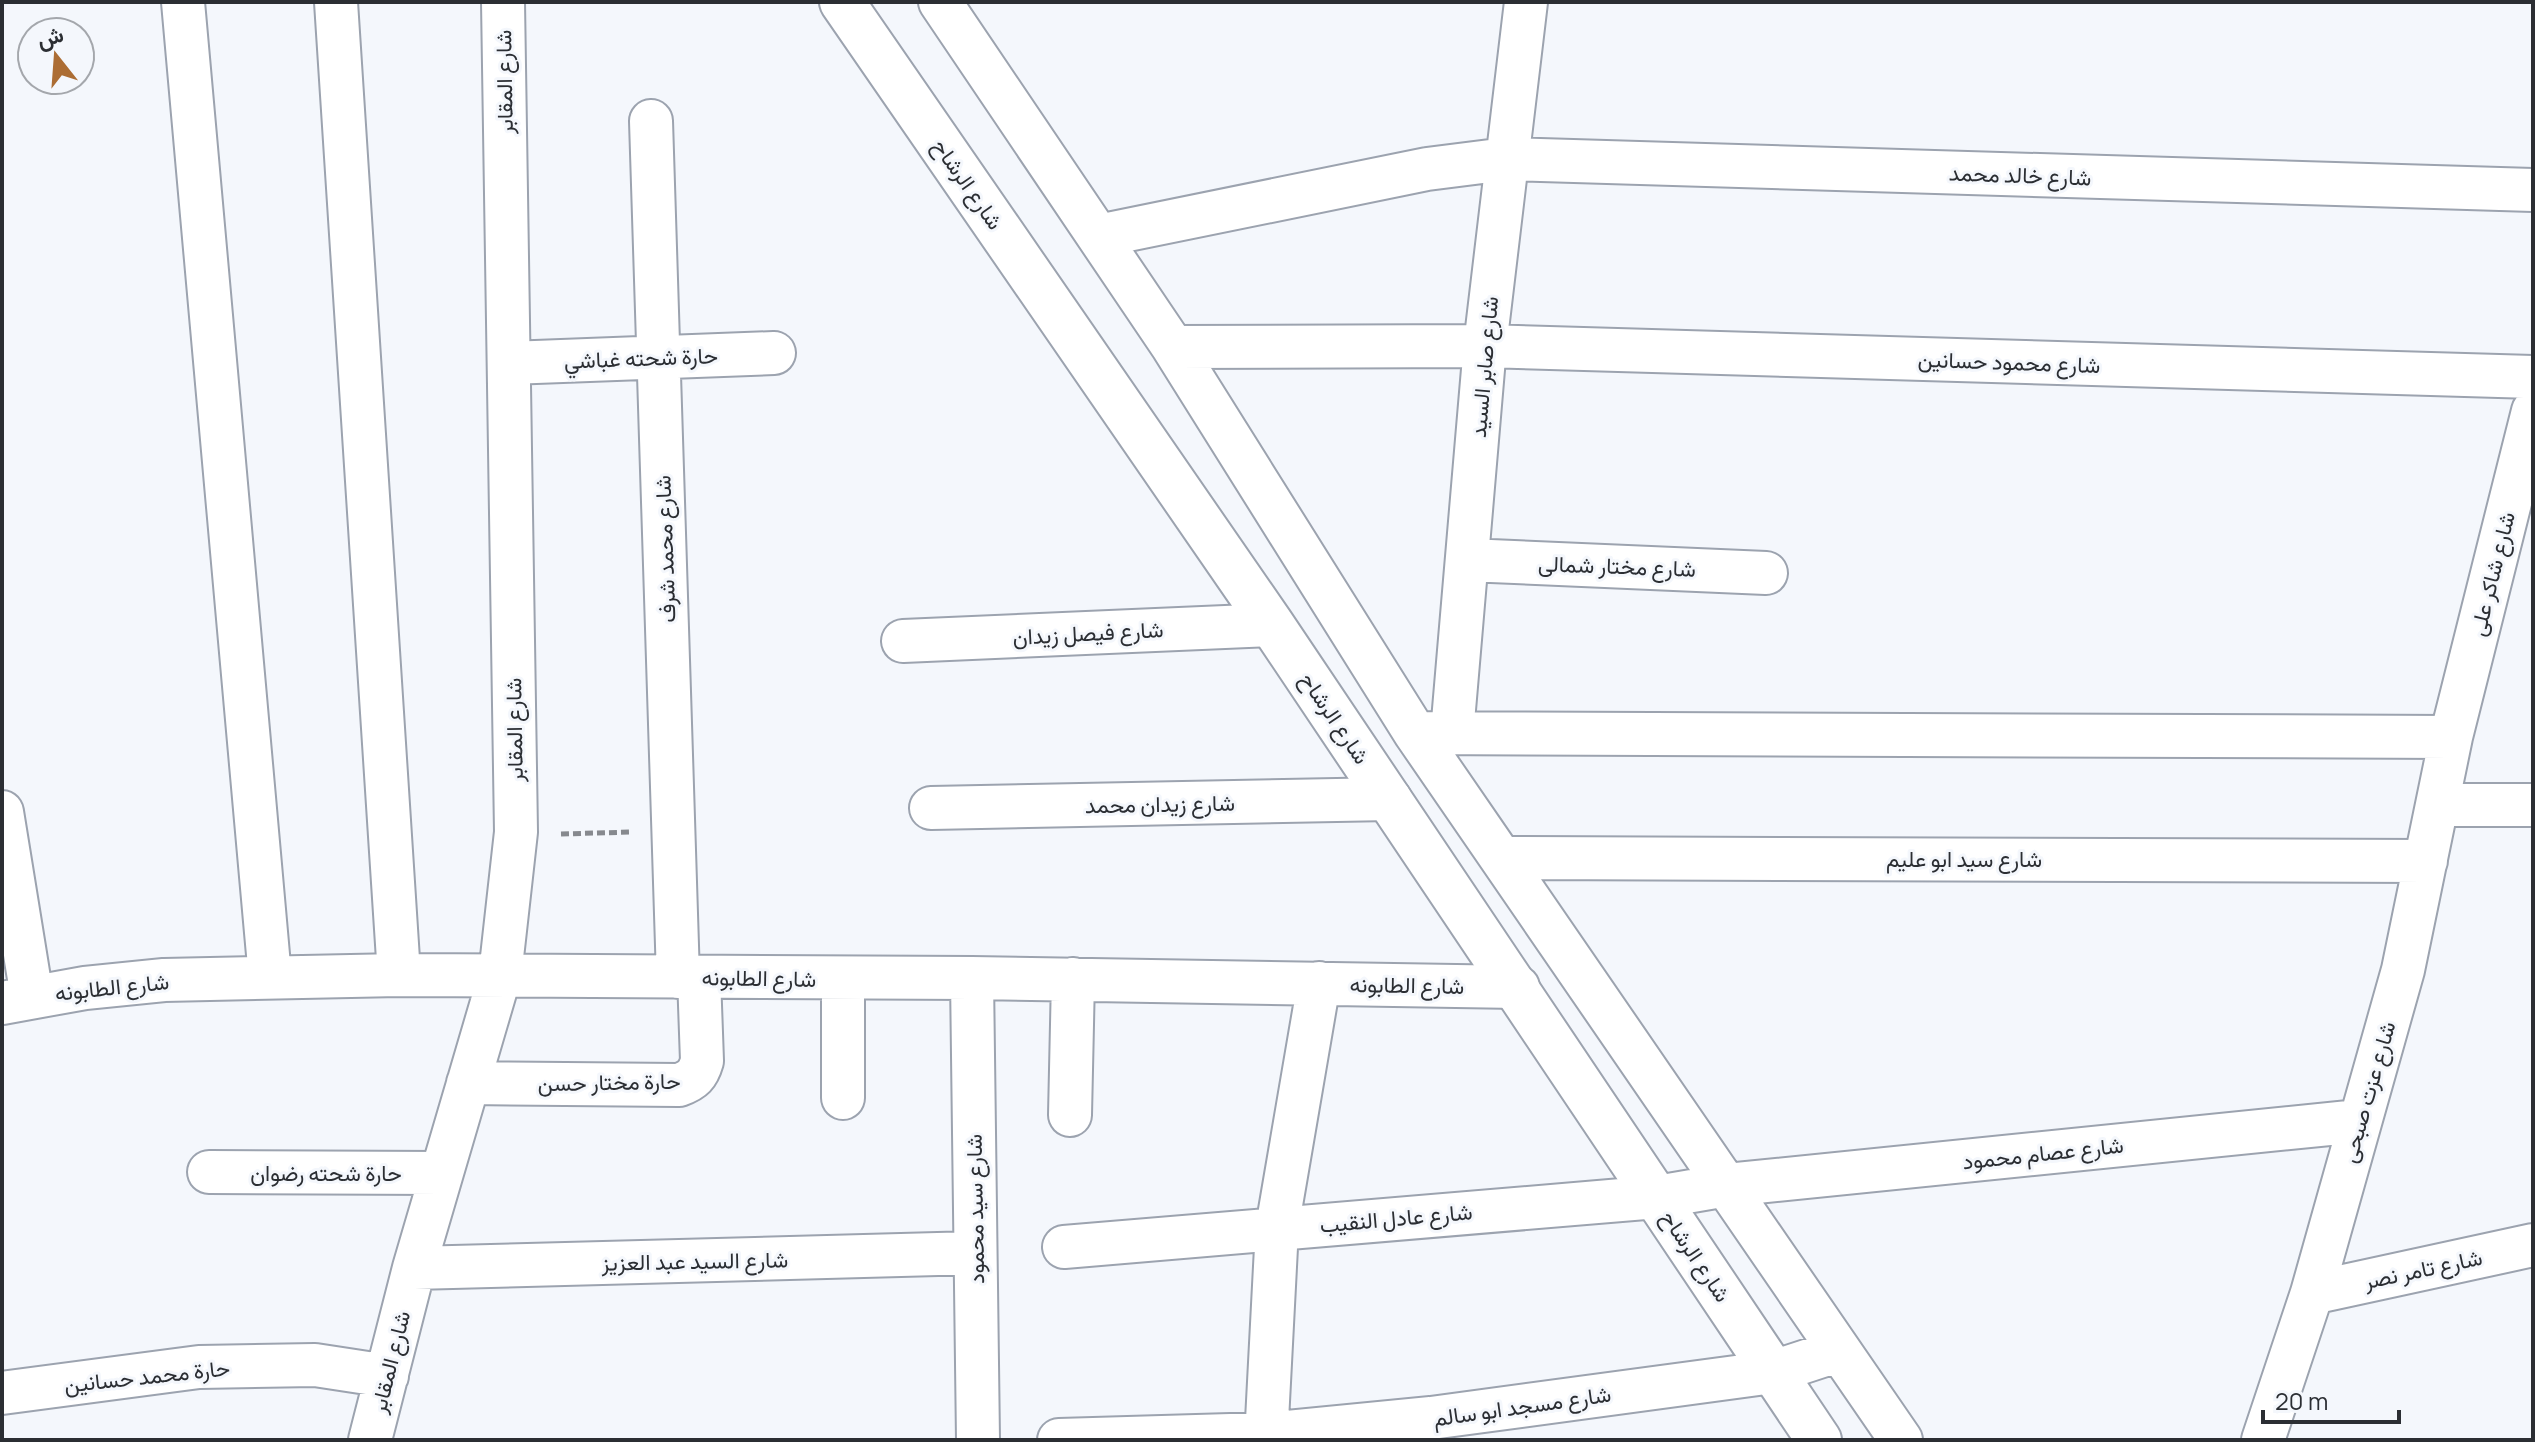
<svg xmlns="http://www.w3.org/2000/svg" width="2535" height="1442" font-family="Manrope,Vazirmatn,sans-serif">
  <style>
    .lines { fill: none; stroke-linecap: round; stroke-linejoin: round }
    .street-casing { stroke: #9ca3af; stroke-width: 46 }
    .secondary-casing { stroke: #9ca3af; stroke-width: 48 }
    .path { stroke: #86898e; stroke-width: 5; stroke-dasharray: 8 4; stroke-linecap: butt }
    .street { stroke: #fff; stroke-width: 42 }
    .secondary { stroke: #fff; stroke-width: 44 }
    .labels { text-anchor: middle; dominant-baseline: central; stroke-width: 6; stroke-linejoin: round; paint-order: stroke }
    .street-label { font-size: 22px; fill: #2b2e33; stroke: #f4f7fc }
  </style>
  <rect width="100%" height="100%" fill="#f4f7fc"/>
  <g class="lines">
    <defs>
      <path id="street" d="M183,2L270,977
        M336,2L399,975
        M940,2L1173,347L1415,733L1901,1440
        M651,121L678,977
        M1098,236L1427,169L1506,159L2533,190
        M1173,347L1485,346L2533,377
        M509,363L774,353
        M1467,560L1766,573
        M903,641L1272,625
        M1415,733L2451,737
        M1452,733L1485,346L1526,2
        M2438,805H2533
        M931,808L1390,799
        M2,812L32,997
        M1502,858L2426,861
        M972,978L978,1440
        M843,979V1098
        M2,1003L85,988L164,980L399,975L972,978L1518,987
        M468,1083L679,1085C693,1080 698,1075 702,1061L699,977
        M1070,1115L1073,979
        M209,1172L442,1173
        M1064,1247L1657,1197L1727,1185L2359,1121
        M414,1268L975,1253
        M2312,1293L2533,1245
        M2,1393L199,1367L315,1365L387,1376
        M370,1440L414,1268L500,975L516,832L503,2
        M1059,1440L1265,1434L1431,1418L1773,1372L1837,1351
        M1266,1440L1277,1228L1319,983
        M2263,1440L2312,1293L2403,970L2451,737L2533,411"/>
      <path id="secondary" d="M842,2L1272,625L1819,1440"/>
    </defs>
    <use href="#street" class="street-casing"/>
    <use href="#secondary" class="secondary-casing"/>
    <path class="path" d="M561,834L631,832"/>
    <use href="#street" class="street"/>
    <use href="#secondary" class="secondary"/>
  </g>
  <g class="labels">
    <g class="street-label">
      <text transform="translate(504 82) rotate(-91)">شارع المقابر</text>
      <text transform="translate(2020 175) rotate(2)">شارع خالد محمد</text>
      <text transform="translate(968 184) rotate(55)">شارع الرشاح</text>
      <text transform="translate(641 358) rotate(-2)">حارة شحته غباشي</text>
      <text transform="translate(2009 362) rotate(2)">شارع محمود حسانين</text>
      <text transform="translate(1484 367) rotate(-85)">شارع صابر السيد</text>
      <text transform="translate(665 549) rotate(-92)">شارع محمد شرف</text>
      <text transform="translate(1617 566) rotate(2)">شارع مختار شمالى</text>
      <text transform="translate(2492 574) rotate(-76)">شارع شاكر على</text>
      <text transform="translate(1088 633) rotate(-3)">شارع فيصل زيدان</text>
      <text transform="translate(1335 718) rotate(56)">شارع الرشاح</text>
      <text transform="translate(514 730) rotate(-91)">شارع المقابر</text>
      <text transform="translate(1160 804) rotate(-1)">شارع زيدان محمد</text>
      <text x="1964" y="859">شارع سيد ابو عليم</text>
      <text transform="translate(759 978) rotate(1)">شارع الطابونه</text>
      <text transform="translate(1407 985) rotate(1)">شارع الطابونه</text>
      <text transform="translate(112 987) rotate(-6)">شارع الطابونه</text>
      <text transform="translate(609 1082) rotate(-1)">حارة مختار حسن</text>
      <text transform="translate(2368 1092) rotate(-74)">شارع عزت صبحى</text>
      <text transform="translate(2043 1153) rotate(-6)">شارع عصام محمود</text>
      <text x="326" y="1173">حارة شحته رضوان</text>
      <text transform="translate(975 1209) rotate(-91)">شارع سيد محمود</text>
      <text transform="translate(1396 1218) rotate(-5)">شارع عادل النقيب</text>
      <text transform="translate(1696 1256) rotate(56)">شارع الرشاح</text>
      <text transform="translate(695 1261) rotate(-1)">شارع السيد عبد العزيز</text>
      <text transform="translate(2423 1269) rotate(-12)">شارع تامر نصر</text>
      <text transform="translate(390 1362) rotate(-76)">شارع المقابر</text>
      <text transform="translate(147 1376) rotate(-6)">حارة محمد حسانين</text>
      <text transform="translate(1522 1406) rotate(-8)">شارع مسجد ابو سالم</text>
    </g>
  </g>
  <rect width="2535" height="1442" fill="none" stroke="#2b2e33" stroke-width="8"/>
  <g transform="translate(56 56) rotate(343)"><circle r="38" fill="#f4f7fc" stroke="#a4a7ac" stroke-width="2"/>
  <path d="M0-6L14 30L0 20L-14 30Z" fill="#ac6d34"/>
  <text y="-12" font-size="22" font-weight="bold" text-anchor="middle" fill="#2b2e33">ش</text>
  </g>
  <path d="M2263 1410v12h136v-12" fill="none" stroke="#2b2e33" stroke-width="4"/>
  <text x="2275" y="1410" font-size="24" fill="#2b2e33" stroke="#f4f7fc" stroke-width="6" paint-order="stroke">20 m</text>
</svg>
